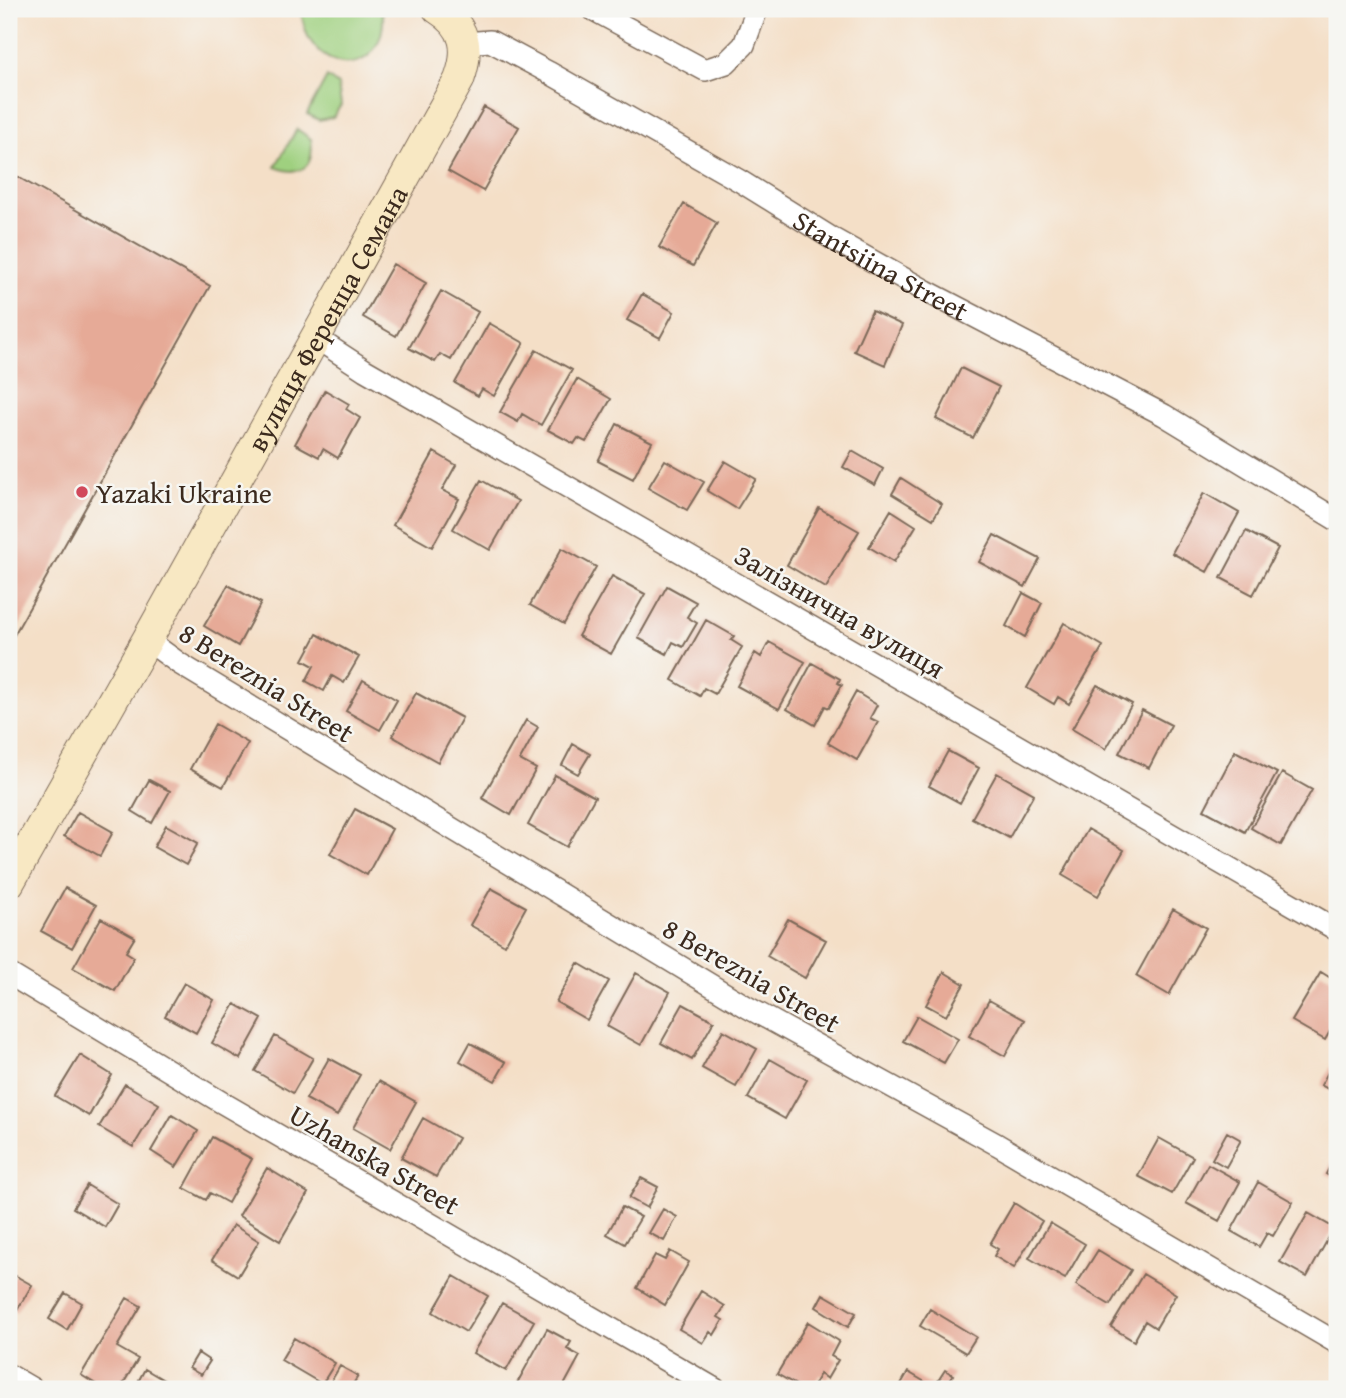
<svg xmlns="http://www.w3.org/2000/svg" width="1346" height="1398" font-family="'Gentium Book Plus',serif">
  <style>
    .green { fill: #9fd07f; stroke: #6d7d4e; stroke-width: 2 }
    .building { fill: #e6aa97 }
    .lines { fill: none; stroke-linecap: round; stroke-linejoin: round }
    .street-casing { stroke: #7c6959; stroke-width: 24 }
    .secondary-casing { stroke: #7c6959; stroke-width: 32 }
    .street { stroke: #fff; stroke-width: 21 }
    .secondary { stroke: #f8e8c3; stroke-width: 30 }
    .poi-dot { fill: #d1495b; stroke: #f6f6f2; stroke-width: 2.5 }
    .labels { text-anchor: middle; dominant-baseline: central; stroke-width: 5; stroke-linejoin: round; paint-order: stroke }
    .street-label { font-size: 28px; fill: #3b2a1e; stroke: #f6f6f2 }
    .poi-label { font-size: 28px; fill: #3b2a1e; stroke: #f6f6f2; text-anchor: start }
  </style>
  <rect width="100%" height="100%" fill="#f6f6f2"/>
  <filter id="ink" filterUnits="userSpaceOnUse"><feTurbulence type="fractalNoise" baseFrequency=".0143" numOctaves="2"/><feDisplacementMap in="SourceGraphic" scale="14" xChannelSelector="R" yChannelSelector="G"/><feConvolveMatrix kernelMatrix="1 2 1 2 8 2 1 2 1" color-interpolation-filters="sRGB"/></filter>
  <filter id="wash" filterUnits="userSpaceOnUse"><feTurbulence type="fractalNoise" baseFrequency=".00686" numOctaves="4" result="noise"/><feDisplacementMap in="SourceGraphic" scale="28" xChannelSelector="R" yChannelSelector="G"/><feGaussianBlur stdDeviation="1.57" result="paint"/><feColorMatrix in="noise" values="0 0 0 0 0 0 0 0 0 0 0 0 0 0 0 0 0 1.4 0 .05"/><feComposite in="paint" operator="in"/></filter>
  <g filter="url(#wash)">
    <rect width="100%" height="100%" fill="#f4dfc7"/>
    <path class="green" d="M300,9H381C385,17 383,27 381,35C369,73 329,71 310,40C304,31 303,19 300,9Z
      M327,77L338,85L341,105L333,117L319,120L307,114Z
      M297,129L311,139C315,168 301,177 275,167Z"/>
    <g id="blocks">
      <path class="building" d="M484,107L519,127L483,191L448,171Z
        M9,172L210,286L9,644Z
        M684,204L717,223L693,266L659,247Z
        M393,264L426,283L396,336L363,317Z
        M441,291L478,312L451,360L440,354L435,362L409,348Z
        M642,294L674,312L660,338L627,320Z
        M872,311L902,325L885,365L854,351Z
        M489,323L524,343L494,396L482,389L478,396L455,383Z
        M536,350L572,370L541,425L522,414L518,422L500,412Z
        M961,368L999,387L973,438L936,419Z
        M577,379L611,399L586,442L578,438L574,444L548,430Z
        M325,390L349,404L346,409L360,418L338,458L323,449L319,457L295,444Z
        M617,424L652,442L633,479L598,461Z
        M852,451L883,469L875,485L843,467Z
        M434,452L456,465L442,490L459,499L432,547L393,525Z
        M665,460L704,482L687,510L648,488Z
        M725,461L756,479L737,509L707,491Z
        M901,478L942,504L933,519L892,494Z
        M481,480L518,501L490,550L453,529Z
        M1204,493L1239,513L1207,572L1172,553Z
        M819,508L859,531L826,588L787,565Z
        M891,510L916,526L894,562L869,547Z
        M1246,531L1278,548L1253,595L1221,578Z
        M994,535L1040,559L1025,587L979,562Z
        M562,548L596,567L564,624L530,605Z
        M612,576L645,594L611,654L578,636Z
        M228,585L261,603L238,646L204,626Z
        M667,586L696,602L687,617L697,623L683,647L673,642L667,654L638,638Z
        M1023,593L1042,603L1025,637L1006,626Z
        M706,620L734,636L731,640L742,647L715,694L704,688L700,696L672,680Z
        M1064,623L1103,646L1069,704L1058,697L1054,704L1027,688Z
        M317,634L359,657L344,683L332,676L324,691L306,681L314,666L303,660Z
        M769,642L805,662L779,709L737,686L755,653L761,657Z
        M812,663L840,679L838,683L842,685L829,708L825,706L815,725L787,709Z
        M363,680L397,700L380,730L346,711Z
        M1097,685L1132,704L1106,749L1072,729Z
        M856,692L877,705L870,718L878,722L857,760L828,743Z
        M416,693L462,718L438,762L392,736Z
        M1142,710L1171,725L1149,768L1119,753Z
        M526,720L538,727L520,760L536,769L511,815L482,798Z
        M215,724L248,743L223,787L190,769Z
        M573,744L590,754L578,774L562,765Z
        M948,751L979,768L960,803L929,786Z
        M1235,751L1277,773L1245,832L1204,810Z
        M997,773L1034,794L1009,838L972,818Z
        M1282,773L1312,790L1281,845L1251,828Z
        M555,775L595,797L567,847L528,825Z
        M149,780L170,791L152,823L132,811Z
        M355,809L392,829L367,875L330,854Z
        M78,812L113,832L100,856L64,836Z
        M166,825L198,843L186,865L154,847Z
        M1088,829L1124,850L1098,896L1062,875Z
        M65,888L96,905L72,948L41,931Z
        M491,888L526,907L505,945L470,925Z
        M1173,909L1206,928L1169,995L1136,976Z
        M101,918L135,937L126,952L134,957L115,991L73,968Z
        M788,919L826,940L805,978L767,956Z
        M578,963L609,981L587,1020L556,1002Z
        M944,972L964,984L946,1016L926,1005Z
        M1321,972L1337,982V1019L1325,1040L1292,1021Z
        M636,973L670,992L641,1045L607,1026Z
        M184,983L214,1000L196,1033L165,1016Z
        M989,1000L1025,1020L1005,1056L969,1036Z
        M235,1004L262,1019L240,1059L212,1043Z
        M683,1004L714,1021L692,1060L661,1043Z
        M917,1016L958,1039L944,1063L903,1041Z
        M723,1030L757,1049L736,1087L702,1068Z
        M275,1036L313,1058L293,1093L255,1071Z
        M470,1043L506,1062L495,1081L460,1061Z
        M80,1055L112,1075L89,1116L55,1096Z
        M1337,1056V1094L1321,1085Z
        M329,1058L360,1075L337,1116L306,1099Z
        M770,1059L807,1080L785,1119L748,1098Z
        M379,1081L416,1102L390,1149L353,1128Z
        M125,1084L159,1104L133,1147L99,1127Z
        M172,1115L198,1131L176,1167L151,1151Z
        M423,1118L458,1138L436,1177L401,1158Z
        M1227,1132L1241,1140L1226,1167L1212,1159Z
        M212,1137L252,1159L228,1203L210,1193L206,1200L184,1188Z
        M1159,1138L1193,1157L1172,1194L1138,1176Z
        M1337,1153V1180L1326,1174Z
        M1208,1164L1240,1182L1219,1221L1186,1203Z
        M267,1168L308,1193L280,1241L239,1216Z
        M641,1178L658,1187L647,1208L629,1198Z
        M1258,1182L1293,1202L1273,1236L1267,1233L1259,1247L1231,1231Z
        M87,1185L118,1204L105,1227L73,1208Z
        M1014,1203L1042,1221L1014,1268L994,1256L998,1249L990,1244Z
        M622,1207L641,1217L625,1244L607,1234Z
        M663,1209L677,1217L664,1241L649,1233Z
        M1308,1213L1334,1228L1307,1277L1280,1262Z
        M1050,1223L1085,1244L1065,1279L1029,1258Z
        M233,1225L259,1241L238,1276L212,1260Z
        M1098,1250L1131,1270L1110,1305L1076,1285Z
        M670,1251L689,1262L665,1305L637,1288L655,1255L665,1260Z
        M1143,1274L1176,1294L1156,1328L1145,1321L1134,1341L1111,1327Z
        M14,1275L32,1285L16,1312L9,1307V1285Z
        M454,1276L488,1296L466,1332L433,1312Z
        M701,1291L725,1306L718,1317L723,1320L714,1335L710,1332L703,1343L679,1329Z
        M65,1293L82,1303L67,1330L49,1319Z
        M823,1294L856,1313L848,1327L816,1307Z
        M127,1298L141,1306L117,1347L138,1359L120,1389H104L81,1375Z
        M502,1303L534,1321L506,1371L473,1353Z
        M930,1309L976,1337L966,1353L920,1326Z
        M808,1322L839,1341L831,1356L838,1360L827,1379L820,1374L811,1389H803L777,1374Z
        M547,1329L571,1342L567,1349L580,1356L562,1389H523L516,1385Z
        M294,1338L335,1363L322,1384L281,1360Z
        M198,1353L210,1361L201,1375L189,1368Z
        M340,1366L358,1376L350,1389H341L330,1383Z
        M145,1369L179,1389H134Z
        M945,1370L953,1375L944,1389L936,1384Z
        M908,1372L937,1389H898Z"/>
    </g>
  </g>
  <g filter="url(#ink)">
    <use href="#blocks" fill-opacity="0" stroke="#7c6959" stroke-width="2"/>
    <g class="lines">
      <defs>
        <g id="street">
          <path d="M592,9L705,70L726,63L744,45L757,9"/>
          <path id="s1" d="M465,43L490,41L548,72L740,181L833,239L926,291L1164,415L1337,520"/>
          <path d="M316,338L365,370L1337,930"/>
          <path d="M147,640L180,664L747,1007L998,1145L1337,1343"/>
          <path d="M9,974L221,1102L715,1389"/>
          <path d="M9,1375L33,1389"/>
        </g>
        <g id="secondary">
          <path id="s2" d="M9,883L147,640L459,80C470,50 467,27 438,9"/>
        </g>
      </defs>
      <use href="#street" class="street-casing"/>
      <use href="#secondary" class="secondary-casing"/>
      <use href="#street" class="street"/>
      <use href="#secondary" class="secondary"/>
    </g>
  </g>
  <circle class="poi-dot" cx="82" cy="492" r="7"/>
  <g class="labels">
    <g class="street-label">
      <text stroke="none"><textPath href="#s1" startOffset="476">Stantsiina Street</textPath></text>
      <text stroke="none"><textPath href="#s2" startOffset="648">вулиця Ференца Семана</textPath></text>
      <text transform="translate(840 611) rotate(30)">Залізнична вулиця</text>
      <text transform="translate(267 682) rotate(32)">8 Bereznia Street</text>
      <text transform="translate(752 975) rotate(30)">8 Bereznia Street</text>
      <text transform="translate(375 1159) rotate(30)">Uzhanska Street</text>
    </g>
    <g class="poi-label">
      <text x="96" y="492">Yazaki Ukraine</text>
    </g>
  </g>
  <rect width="1346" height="1398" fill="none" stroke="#f6f6f2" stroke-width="35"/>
</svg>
